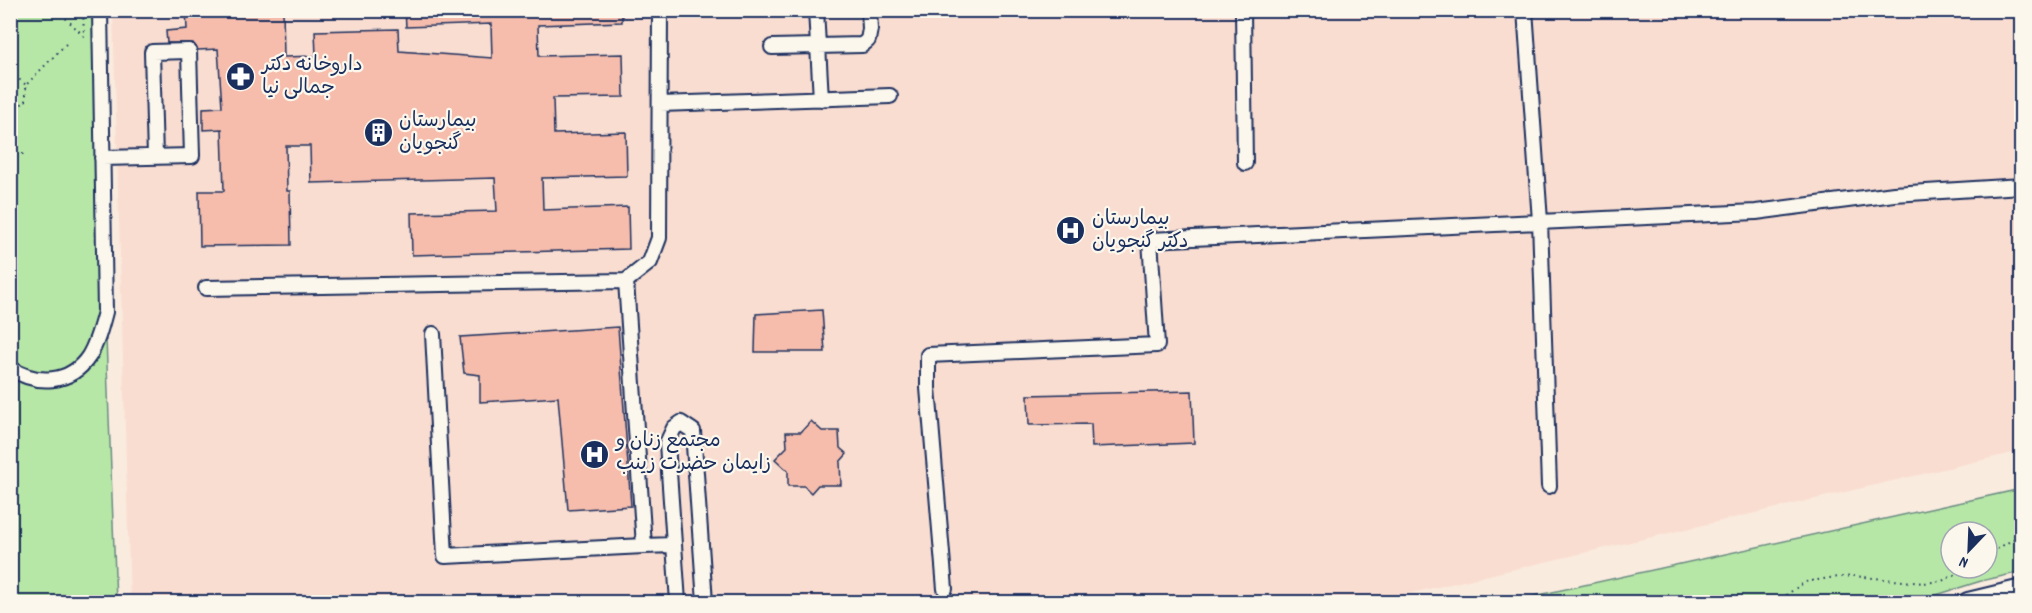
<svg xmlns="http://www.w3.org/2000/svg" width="2032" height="613" font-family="Dekko,'Playpen Sans Arabic',sans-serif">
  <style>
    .built { fill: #f9ddd0 }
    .green { fill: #b7e7a6; stroke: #698b82; stroke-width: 1.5; fill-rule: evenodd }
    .building { fill: #f6bdac; stroke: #1b2f5e; stroke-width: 1.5 }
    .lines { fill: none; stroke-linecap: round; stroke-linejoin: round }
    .minor-casing { stroke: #1b2f5e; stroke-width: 18 }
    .major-casing { stroke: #1b2f5e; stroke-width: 22 }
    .path { stroke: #1b2f5e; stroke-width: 2; stroke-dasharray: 1.5 4.5; stroke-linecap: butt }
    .minor { stroke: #fbf7ec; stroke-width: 14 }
    .major { stroke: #fbf7ec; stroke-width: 18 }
    .labels { text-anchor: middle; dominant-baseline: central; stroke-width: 4.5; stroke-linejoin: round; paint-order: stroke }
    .poi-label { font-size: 20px; fill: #1b2f5e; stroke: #fbf7ec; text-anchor: start }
  </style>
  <rect width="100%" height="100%" fill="#faebdf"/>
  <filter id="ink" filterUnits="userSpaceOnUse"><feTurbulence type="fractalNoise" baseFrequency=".0167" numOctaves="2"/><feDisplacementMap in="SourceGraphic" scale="12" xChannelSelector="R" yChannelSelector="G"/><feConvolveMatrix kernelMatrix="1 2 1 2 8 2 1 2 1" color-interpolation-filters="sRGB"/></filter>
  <g filter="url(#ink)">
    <path class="built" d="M113,11H2021V451L1373,602H130Z"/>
    <path class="green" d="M10,11H100L105,312L116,602H11Z
      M2021,489V572L1981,581L1914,602H1507ZM1951,532H1987V568H1951Z"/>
    <path class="building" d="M186,10H283L284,57L316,56L315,31L398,29L399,51L492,58L491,24L406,27L405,10H622V22L538,25L539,56L623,54L624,97L553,98L554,134L626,132L627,176L542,178L543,210L628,207L629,249L412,255L411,213L497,211L495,178L311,183L310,146H286L287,191H290L291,245L200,246L199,191H224L222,129L203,130V108L222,107L218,49L198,50L193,43H167L166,31L187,29Z
      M822,310L825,352H755L756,314Z
      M618,327L631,506L568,510L558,397L480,402V375L464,373L460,337Z
      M1192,391L1194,443L1092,447L1091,424L1029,425L1028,395Z
      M811,421L822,431H839L840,448L847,454L840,462L841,485H818L811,493L804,486H788V471L775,459L787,447L786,432H801Z"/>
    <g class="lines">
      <defs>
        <path id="minor" d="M816,10L821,99
          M1243,10L1245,163
          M1525,10L1540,221L1549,486
          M772,47L862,45L868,40L870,29L869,10
          M660,104L890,96
          M102,158L192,156L189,51L152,52L155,157
          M626,281L644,546L673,545
          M206,288L626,281L650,262L659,238L660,10
          M433,334L445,556L644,546
          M10,368C36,385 70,385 89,356C97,343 101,327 105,312L100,10
          M945,589L928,388V355L1157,345L1150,240L1756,212L1894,194L2022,186
          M678,602L667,443L674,428L681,423L693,431L705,602"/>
        <path id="major" d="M1968,602L2022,589"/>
      </defs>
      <use href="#minor" class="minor-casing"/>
      <use href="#major" class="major-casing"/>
      <path class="path" d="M57,10L84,36L83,10
        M10,72L26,85
        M10,106L15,107L26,102V85L66,44
        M10,154H28
        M1987,555L2022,534
        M1776,602L1805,582L1829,578L1854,576L1923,583L1942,581L1968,568"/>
      <use href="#minor" class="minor"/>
      <use href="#major" class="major"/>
    </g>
  </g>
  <defs>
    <symbol id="pharmacy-disc" viewBox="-11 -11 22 22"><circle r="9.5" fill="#1b2f5e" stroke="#fbf7ec"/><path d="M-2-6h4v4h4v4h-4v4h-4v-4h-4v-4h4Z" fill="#fff"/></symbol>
    <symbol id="building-disc" viewBox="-11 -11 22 22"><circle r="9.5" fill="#1b2f5e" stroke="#fbf7ec"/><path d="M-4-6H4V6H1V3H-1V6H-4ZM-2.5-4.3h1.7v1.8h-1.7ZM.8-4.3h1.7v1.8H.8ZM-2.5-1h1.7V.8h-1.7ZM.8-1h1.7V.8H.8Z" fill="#fff"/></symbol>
    <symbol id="hospital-disc" viewBox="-11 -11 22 22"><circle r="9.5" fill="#1b2f5e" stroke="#fbf7ec"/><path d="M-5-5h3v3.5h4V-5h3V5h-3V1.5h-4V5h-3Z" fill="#fff"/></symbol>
  </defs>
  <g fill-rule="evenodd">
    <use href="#pharmacy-disc" x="224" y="60" width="33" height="33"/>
    <use href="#building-disc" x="362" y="116" width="33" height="33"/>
    <use href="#hospital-disc" x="1054" y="214" width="33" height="33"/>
    <use href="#hospital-disc" x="578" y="438" width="33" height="33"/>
  </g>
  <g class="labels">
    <g class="poi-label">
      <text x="262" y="66">داروخانه دکتر<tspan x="262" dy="23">جمالی نیا</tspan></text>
      <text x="399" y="122">بیمارستان<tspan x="399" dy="23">گنجویان</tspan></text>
      <text x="1092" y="220">بیمارستان<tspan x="1092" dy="23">دکتر گنجویان</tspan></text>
      <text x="616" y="442">مجتمع زنان و<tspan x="616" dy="23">زایمان حضرت زینب</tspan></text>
    </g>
  </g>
  <rect width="2032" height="613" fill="none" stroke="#fbf7ec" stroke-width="36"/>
  <rect x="18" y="18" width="1996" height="577" fill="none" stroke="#1b2f5e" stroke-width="2" filter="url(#ink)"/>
  <g transform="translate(1969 550) rotate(203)"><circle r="28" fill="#fbf7ec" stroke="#a1a7b3" stroke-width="1.5"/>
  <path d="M0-4.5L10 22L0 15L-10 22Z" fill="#1b2f5e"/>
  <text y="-9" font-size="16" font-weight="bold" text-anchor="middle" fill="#1b2f5e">N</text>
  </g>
</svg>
